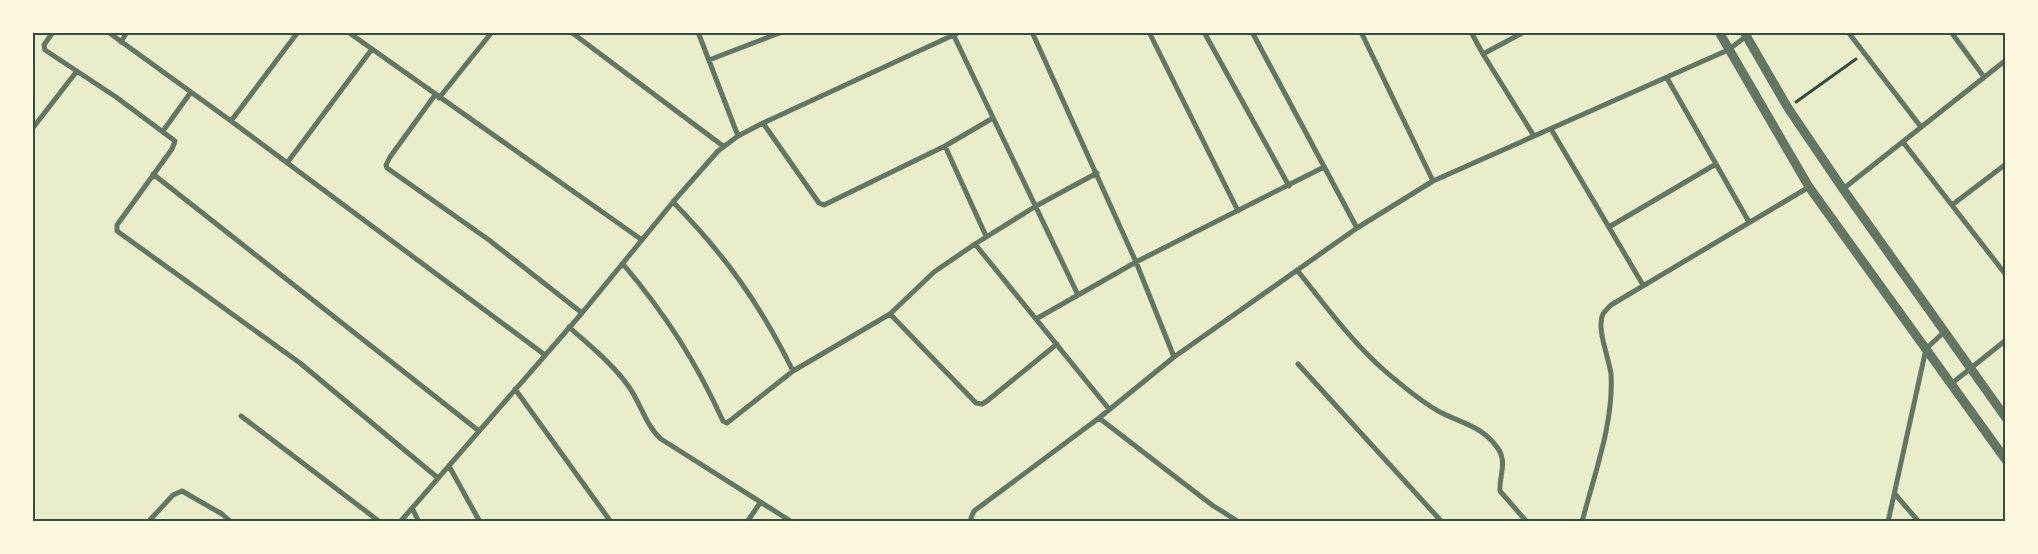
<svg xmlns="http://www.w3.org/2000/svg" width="2038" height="554" font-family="'Source Serif 4',serif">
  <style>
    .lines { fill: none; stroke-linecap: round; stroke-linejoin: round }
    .path { stroke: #344e41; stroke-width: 3 }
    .minor { stroke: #617663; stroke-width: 5 }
    .tertiary { stroke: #617663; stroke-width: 9 }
    .neatline { fill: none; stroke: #344e41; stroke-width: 2 }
  </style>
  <rect width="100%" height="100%" fill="#e9edc9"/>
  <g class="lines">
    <path class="path" d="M1796,102L1856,59"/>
    <path class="minor" d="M53,32L44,45L45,50L116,97L175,141L172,149L117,225V231L300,363L438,478
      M108,32L231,121L545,355
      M348,32L642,240
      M571,32L723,146
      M698,32L738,136
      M1032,32L1136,262L1174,357
      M1149,32L1238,211
      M1204,32L1289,186
      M1252,32L1357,228
      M1361,32L1433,181
      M1471,32L1483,54
      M1524,32L1483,54L1534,136
      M1848,32L1921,127
      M1951,32L1984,77
      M954,36L1078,295
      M121,42L127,32
      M709,60L782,32
      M1667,78L1749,222
      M435,95L390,157L386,165L387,168L489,240L582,313
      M439,98L492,32
      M231,121L298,32
      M763,123L819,203L824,205L945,146L993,118
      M32,129L77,71
      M1551,129L1643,285
      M163,131L191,92
      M1903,142L2006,275
      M945,146L986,236
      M287,163L372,49
      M153,174L479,431
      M1843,189L2006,60
      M673,202C725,255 760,304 793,371
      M1952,205L2006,164
      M1609,227L1716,164
      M975,244L1109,409
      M623,264C666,315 695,360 723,421L727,423L793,371L890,314L934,272L975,244L1036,206L1097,173
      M1297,270C1325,305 1351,341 1385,371C1399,383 1423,403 1440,412C1463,424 1483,426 1499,450C1507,464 1499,476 1500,491L1527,522
      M890,314L976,403L982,404L987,401L1057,344
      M1036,319L1136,262L1324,167
      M569,327C590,346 613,364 629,387C641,404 646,426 661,439L792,522
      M1298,364L1442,522
      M1951,384L2006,340
      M515,389L611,522
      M241,416L380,522
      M1099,418L1212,505L1239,522
      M449,466L480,522
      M1895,494L1919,522
      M412,508L419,522
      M148,522L173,495L182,491L222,514L231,522
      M400,522L582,313L673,202L718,151L738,136L763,123L960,32
      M747,522L760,503
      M971,522V518L974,511L1099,418L1174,357L1357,228L1433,181L1728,50L1752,32
      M1582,522C1594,475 1614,423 1611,374C1609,358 1596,328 1603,314C1605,311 1608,308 1611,305L1809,187
      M1888,522L1926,349L1945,331"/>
    <path class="tertiary" d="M1719,32L1809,187L2006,460
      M1744,32L1788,108L1843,189L2006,418"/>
  </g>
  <rect width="2038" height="554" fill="none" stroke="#fefae0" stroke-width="68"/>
  <rect x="34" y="34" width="1970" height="486" class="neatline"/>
</svg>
